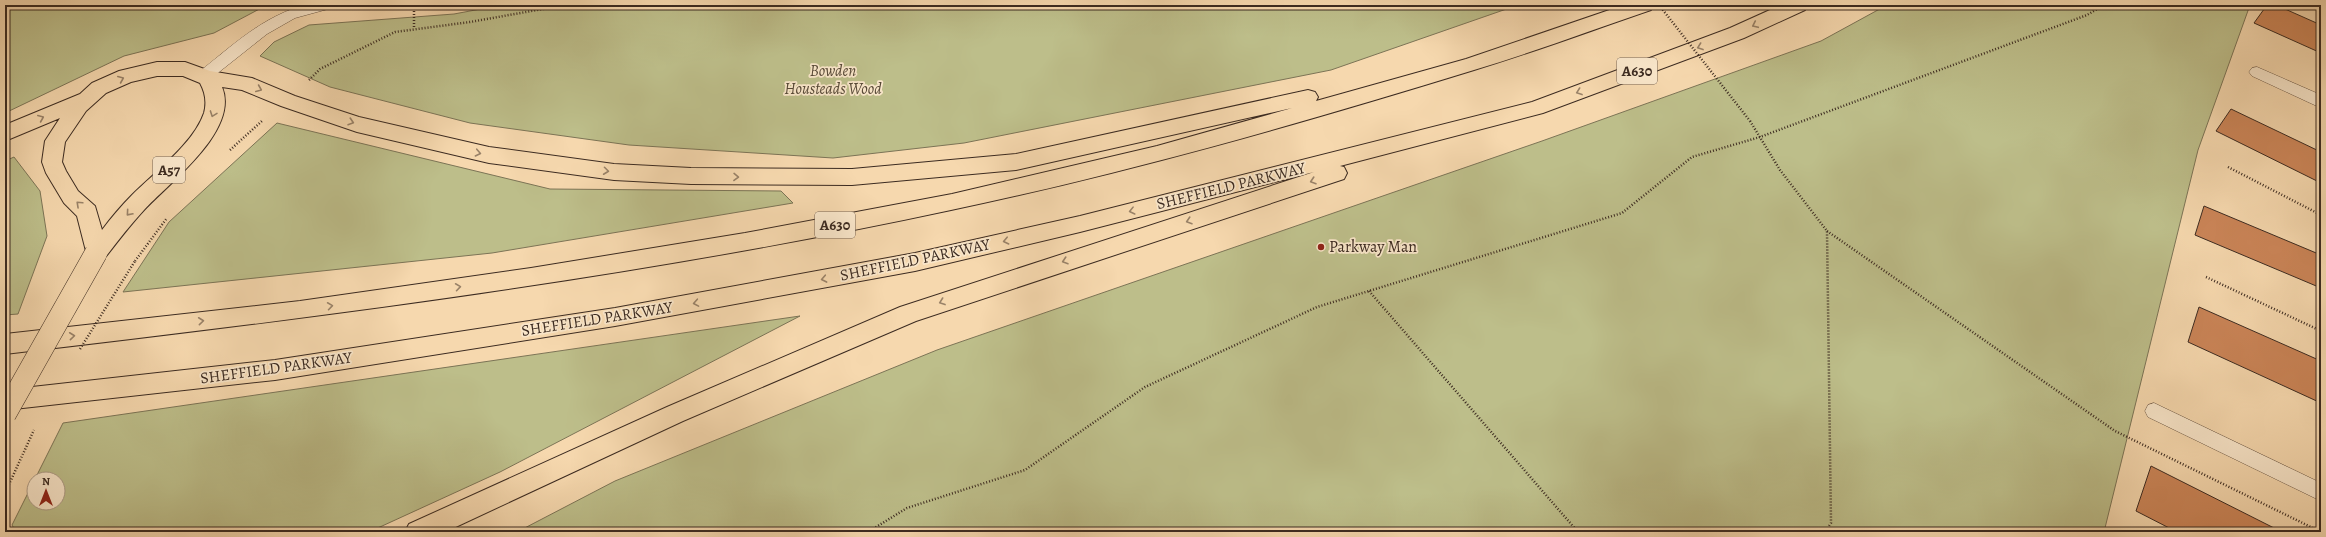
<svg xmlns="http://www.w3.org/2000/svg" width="2326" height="537" font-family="Alegreya,serif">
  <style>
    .green { fill: #bdbe8a; stroke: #7c7456 }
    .building { fill: #cb8558; stroke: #3c2b21 }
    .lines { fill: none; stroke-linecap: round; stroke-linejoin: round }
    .service-casing { stroke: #6a5644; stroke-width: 1 }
    .trunk-casing { stroke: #3c2b21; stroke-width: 2 }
    .path { stroke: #3c2b21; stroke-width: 2.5; stroke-dasharray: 1 2; stroke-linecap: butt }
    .service { fill: #f9e6ca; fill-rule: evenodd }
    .trunk { fill: #f6d8ae; fill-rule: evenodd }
    .trunk-bridge-casing { stroke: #3c2b21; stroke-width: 23; stroke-linecap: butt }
    .path-bridge { stroke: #3c2b21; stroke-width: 2.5; stroke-dasharray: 1 2; stroke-linecap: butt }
    .trunk-bridge { stroke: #f6d8ae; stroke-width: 22 }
    .oneway { stroke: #998268 }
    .poi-dot { fill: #8f2418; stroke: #f9e6ca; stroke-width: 1.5 }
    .labels { text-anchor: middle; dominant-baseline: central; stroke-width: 3.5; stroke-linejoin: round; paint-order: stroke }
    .shield { fill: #f9e6ca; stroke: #756354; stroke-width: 1 }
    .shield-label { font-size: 15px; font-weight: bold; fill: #3c2b21 }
    .park-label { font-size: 16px; font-style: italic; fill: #564836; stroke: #f9e6ca }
    .street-label { font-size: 16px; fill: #3c2b21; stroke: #f9e6ca }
    .poi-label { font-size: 16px; fill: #3c2b21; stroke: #f9e6ca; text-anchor: start }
  </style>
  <rect width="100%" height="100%" fill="#f6d8ae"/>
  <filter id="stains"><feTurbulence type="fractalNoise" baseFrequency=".005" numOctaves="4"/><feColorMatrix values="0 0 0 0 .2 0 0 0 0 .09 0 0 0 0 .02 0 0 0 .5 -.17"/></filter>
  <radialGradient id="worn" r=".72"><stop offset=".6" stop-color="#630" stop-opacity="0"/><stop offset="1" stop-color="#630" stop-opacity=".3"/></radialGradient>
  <path class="green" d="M5,5H267L214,33L124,56L5,113Z
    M502,5H1518L1331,70L964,143L833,158L629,145L470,123L330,87L260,56L274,42L309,25L454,14Z
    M1887,5H2250L2198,150L2104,532H517L615,481L937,350L1542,141L1821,41Z
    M277,123L550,189L781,191L793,203L492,253L123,292L169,222Z
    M14,157L40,191L47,236L18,314L5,315V161Z
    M800,316L500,472L369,532H16L12,525L34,481V503H58V479H35L63,423Z"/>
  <path class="building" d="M2267,5H2276L2321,25V53L2254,23Z
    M2231,109L2321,152V183L2216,131Z
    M2204,206L2321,255V288L2195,235Z
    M2199,307L2321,361V403L2188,342Z
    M2151,466L2282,532H2177L2136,511Z"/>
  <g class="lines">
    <defs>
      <path id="service" d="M305,5H330L328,9L295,18L267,34L209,80H199L196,76L199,72C232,46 263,16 305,5Z
        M2257,67L2321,95V108L2252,76L2249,72L2252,68Z
        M2154,403L2321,483V501L2148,417L2145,411L2148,405Z"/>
      <path id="trunk" d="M1624,5H1653L1651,10C1592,30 1534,52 1474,70C1302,123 1127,173 951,210C639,277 322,317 5,354V334L300,301L531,268L745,233L952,194L1157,146L1292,108L1016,170L852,185L691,184L614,180L489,163L357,132L281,106L242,90L222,87C240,130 170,182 144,210C130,225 117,242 104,259L96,262L88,259L77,216L64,203L46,173L42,162L45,141L60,118L5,141V125L80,94L92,83L119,71L157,62H185L210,71L252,78L295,96L359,117L489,147L614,164L691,168L852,169L1016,154L1308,90L1315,92L1318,97L1316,101L1466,59ZM157,76H183L200,83C205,92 207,102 204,113C194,143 154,173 132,195C121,206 111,218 102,230L95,206L78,191L66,171L62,162L65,142L86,111L106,93L131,82Z
        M1781,5H1807L1805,10L1744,38L1543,113L1340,166L1344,167L1347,173L1344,179L916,321L683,421L445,532H405L409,524L667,407L900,307L1314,172L1080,232L915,271L615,326L275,380L5,410V390L275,360L615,308L915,253L1080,216L1532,102L1730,28Z"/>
    </defs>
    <use href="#service" class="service-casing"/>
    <use href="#trunk" class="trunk-casing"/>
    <path class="path" d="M414,5V29
      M309,80L320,69L395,32L470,22L565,5
      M1750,121L1780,170L1827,231L1831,523L1825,532
      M230,150L263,120
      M2228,167L2321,215
      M1827,231L2115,431L2321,532
      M135,261L167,218
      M2206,277L2321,331
      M1369,291L1578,532
      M5,521L7,532
      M868,532L907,508L1025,470L1145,387L1317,307L1622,213L1692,157L1760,137L2087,15L2104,5"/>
    <use href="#service" class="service"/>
    <use href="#trunk" class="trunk"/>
    <defs>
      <path id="trunk-bridge" d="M5,414L96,253"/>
    </defs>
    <use href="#trunk-bridge" class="trunk-bridge-casing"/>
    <path class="path-bridge" d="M1659,5L1750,121
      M80,349L135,261
      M5,493L34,430"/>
    <use href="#trunk-bridge" class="trunk-bridge"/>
  </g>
  <defs><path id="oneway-chevron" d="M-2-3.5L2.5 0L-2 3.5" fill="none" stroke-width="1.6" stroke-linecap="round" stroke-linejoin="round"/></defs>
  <g class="oneway">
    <use href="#oneway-chevron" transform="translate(1755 25) rotate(155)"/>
    <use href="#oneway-chevron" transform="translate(1700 47) rotate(160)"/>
    <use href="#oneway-chevron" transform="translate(121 79) rotate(-23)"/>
    <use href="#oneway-chevron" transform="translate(259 89) rotate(23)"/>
    <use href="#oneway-chevron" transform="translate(1579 92) rotate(160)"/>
    <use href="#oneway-chevron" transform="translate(213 114) rotate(110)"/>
    <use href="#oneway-chevron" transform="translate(41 118) rotate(-23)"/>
    <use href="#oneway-chevron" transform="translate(351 122) rotate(18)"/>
    <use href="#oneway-chevron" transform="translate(478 153) rotate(12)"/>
    <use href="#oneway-chevron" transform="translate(606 171) rotate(7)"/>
    <use href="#oneway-chevron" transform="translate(736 177) rotate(1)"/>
    <use href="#oneway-chevron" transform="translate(1313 181) rotate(162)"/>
    <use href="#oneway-chevron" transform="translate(79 204) rotate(-137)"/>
    <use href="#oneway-chevron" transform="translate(1132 211) rotate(166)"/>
    <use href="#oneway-chevron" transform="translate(129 213) rotate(131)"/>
    <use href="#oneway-chevron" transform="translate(1189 221) rotate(162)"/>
    <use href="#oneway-chevron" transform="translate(1006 241) rotate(167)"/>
    <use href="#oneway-chevron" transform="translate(1065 261) rotate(162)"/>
    <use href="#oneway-chevron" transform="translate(824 279) rotate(169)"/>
    <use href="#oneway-chevron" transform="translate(458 287) rotate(-8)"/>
    <use href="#oneway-chevron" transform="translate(942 302) rotate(160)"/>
    <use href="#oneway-chevron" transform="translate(696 303) rotate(170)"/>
    <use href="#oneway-chevron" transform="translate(330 306) rotate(-8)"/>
    <use href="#oneway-chevron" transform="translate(201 321) rotate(-6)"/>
    <use href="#oneway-chevron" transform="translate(72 336) rotate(-6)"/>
  </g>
  <circle class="poi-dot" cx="1321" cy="247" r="4"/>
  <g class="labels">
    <g class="shield">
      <rect x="1617" y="58" width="40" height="26" rx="3"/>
      <rect x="153" y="157" width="32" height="26" rx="3"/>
      <rect x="815" y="212" width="40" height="26" rx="3"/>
    </g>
    <g class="shield-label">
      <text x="1637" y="71">A630</text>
      <text x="169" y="170">A57</text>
      <text x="835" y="225">A630</text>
    </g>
    <g class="park-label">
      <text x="833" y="71">Bowden<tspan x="833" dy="18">Housteads Wood</tspan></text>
    </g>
    <g class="street-label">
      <text transform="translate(1231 186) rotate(-14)">SHEFFIELD PARKWAY</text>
      <text transform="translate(915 260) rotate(-12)">SHEFFIELD PARKWAY</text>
      <text transform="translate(597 319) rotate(-9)">SHEFFIELD PARKWAY</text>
      <text transform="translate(276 368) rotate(-8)">SHEFFIELD PARKWAY</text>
    </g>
    <g class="poi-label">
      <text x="1329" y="247">Parkway Man</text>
    </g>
  </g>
  <rect width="2326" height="537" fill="none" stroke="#f6d8ae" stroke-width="20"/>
  <rect x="6" y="6" width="2314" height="525" fill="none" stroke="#3c2b21" stroke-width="2"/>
  <rect x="10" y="10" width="2306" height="517" fill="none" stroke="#3c2b21"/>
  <g transform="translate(46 491)"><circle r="19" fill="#f9e6ca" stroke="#ad9b86"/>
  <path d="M0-3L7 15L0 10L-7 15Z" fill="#8f2418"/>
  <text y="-6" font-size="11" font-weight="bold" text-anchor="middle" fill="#3c2b21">N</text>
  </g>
  <rect width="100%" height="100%" filter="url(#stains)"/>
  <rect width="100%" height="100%" fill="url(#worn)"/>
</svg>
